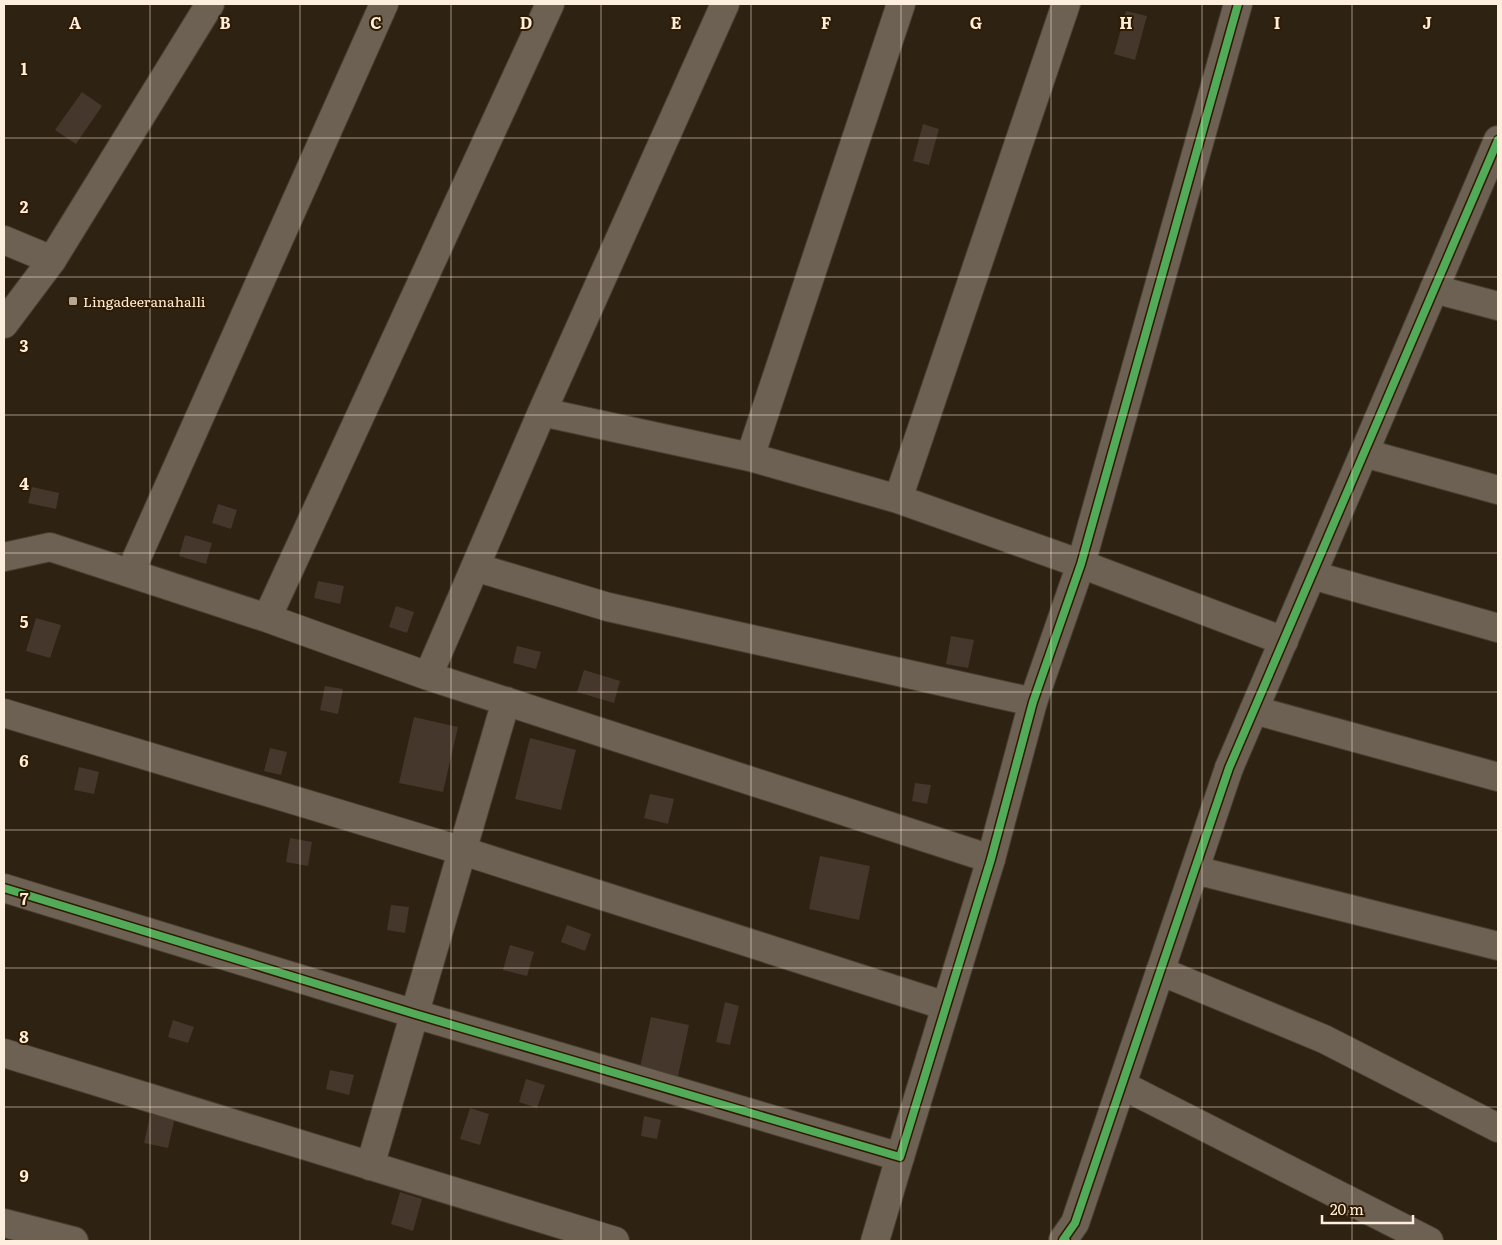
<svg xmlns="http://www.w3.org/2000/svg" width="1502" height="1245" font-family="Literata,serif">
  <style>
    .building { fill: #45372c }
    .lines { fill: none; stroke-linecap: round; stroke-linejoin: round }
    .minor-casing { stroke: #483e32; stroke-width: 30 }
    .tertiary-casing { stroke: #483e32; stroke-width: 30 }
    .minor { stroke: #6d6153; stroke-width: 28 }
    .tertiary { stroke: #6d6153; stroke-width: 28 }
    .cycleway-casing { stroke: #301a00; stroke-width: 11 }
    .cycleway { stroke: #51ab58; stroke-width: 8 }
    .grid { fill: none; stroke: #fdeedd; stroke-width: 1; stroke-opacity: 0.55 }
    .poi-dot { fill: #b5a796; stroke: #301a00; stroke-width: 2 }
    .labels { text-anchor: middle; dominant-baseline: central; stroke-width: 4; stroke-linejoin: round; paint-order: stroke }
    .poi-label { font-size: 14px; fill: #fdeedd; stroke: #301a00; text-anchor: start }
    .grid-label { font-size: 16px; text-anchor: middle; font-weight: bold; fill: #fdeedd; stroke: #301a00; stroke-width: 4; stroke-linejoin: round; paint-order: stroke }
  </style>
  <rect width="100%" height="100%" fill="#2e2212"/>
  <path class="building" d="M1126,11L1147,16L1135,60L1114,54Z
    M82,92L102,106L76,144L55,130Z
    M923,124L939,129L929,165L913,161Z
    M32,487L59,493L56,509L28,503Z
    M218,504L237,510L231,529L212,523Z
    M185,535L212,543L206,564L179,556Z
    M318,581L344,586L340,604L314,598Z
    M396,606L414,612L407,633L389,627Z
    M36,618L61,625L50,658L26,651Z
    M951,636L974,640L968,668L946,664Z
    M517,646L541,652L536,669L513,663Z
    M584,670L620,681L614,703L577,692Z
    M325,686L343,689L338,714L320,710Z
    M414,717L458,727L443,792L399,783Z
    M530,738L576,750L561,810L515,799Z
    M270,748L287,752L281,775L264,771Z
    M79,767L99,772L94,794L74,790Z
    M915,783L931,785L927,804L912,801Z
    M650,794L674,799L668,824L644,818Z
    M290,838L312,842L308,866L286,862Z
    M820,856L870,866L859,920L809,909Z
    M391,905L409,907L405,933L387,930Z
    M567,925L591,934L585,951L561,942Z
    M510,945L534,952L527,976L503,970Z
    M725,1002L739,1006L730,1045L716,1042Z
    M651,1017L689,1025L677,1081L639,1072Z
    M173,1020L194,1027L188,1043L168,1037Z
    M330,1070L354,1075L349,1095L326,1089Z
    M526,1079L545,1085L537,1108L519,1102Z
    M470,1108L489,1114L480,1145L460,1139Z
    M151,1112L175,1117L168,1148L144,1143Z
    M644,1116L661,1120L657,1139L641,1136Z
    M400,1192L422,1199L413,1231L391,1224Z"/>
  <g class="lines">
    <defs>
      <path id="minor" d="M4,240L52,260
        M1434,289L1498,306
        M542,412L750,457L898,499L1081,564L1238,4
        M1364,453L1498,490
        M750,457L901,4
        M898,499L1066,4
        M4,557L50,547L267,618L428,676L991,859
        M475,567L608,607L1033,702
        M130,573L384,4
        M1312,575L1498,628
        M267,618L550,4
        M428,676L542,412L725,4
        M1254,710L1498,777
        M4,713L463,851L946,1006
        M1195,870L1498,946
        M1160,971L1324,1039L1498,1128
        M4,1053L615,1241
        M1122,1085L1429,1241
        M370,1166L506,701
        M4,1223L74,1241
        M875,1241L900,1157
        M1066,1241L1063,1240L1075,1223L1229,768"/>
      <path id="tertiary" d="M4,324L52,260L210,4
        M1229,768L1498,140
        M4,888L415,1014L900,1157L991,859L1033,702L1081,564L1284,641"/>
    </defs>
    <use href="#minor" class="minor-casing"/>
    <use href="#tertiary" class="tertiary-casing"/>
    <use href="#minor" class="minor"/>
    <use href="#tertiary" class="tertiary"/>
    <defs>
      <path id="cycleway" d="M4,888L415,1014L900,1157L991,859L1033,702L1081,564L1238,4
        M1066,1241L1063,1240L1075,1223L1229,768L1498,140"/>
    </defs>
    <use href="#cycleway" class="cycleway-casing"/>
    <use href="#cycleway" class="cycleway"/>
  </g>
  <path class="grid" d="M150,4V1241M300,4V1241M451,4V1241M601,4V1241M751,4V1241M901,4V1241M1051,4V1241M1202,4V1241M1352,4V1241M4,138H1498M4,277H1498M4,415H1498M4,553H1498M4,692H1498M4,830H1498M4,968H1498M4,1107H1498"/>
  <rect class="poi-dot" x="68" y="296" width="10" height="10" rx="2.5"/>
  <g class="labels">
    <g class="poi-label">
      <text x="83" y="301">Lingadeeranahalli</text>
    </g>
  </g>
  <g class="grid-label">
    <text x="75" y="29">A</text>
    <text x="225" y="29">B</text>
    <text x="376" y="29">C</text>
    <text x="526" y="29">D</text>
    <text x="676" y="29">E</text>
    <text x="826" y="29">F</text>
    <text x="976" y="29">G</text>
    <text x="1126" y="29">H</text>
    <text x="1277" y="29">I</text>
    <text x="1427" y="29">J</text>
    <text x="24" y="75">1</text>
    <text x="24" y="213">2</text>
    <text x="24" y="352">3</text>
    <text x="24" y="490">4</text>
    <text x="24" y="628">5</text>
    <text x="24" y="767">6</text>
    <text x="24" y="905">7</text>
    <text x="24" y="1043">8</text>
    <text x="24" y="1182">9</text>
  </g>
  <rect width="1502" height="1245" fill="none" stroke="#fdeedd" stroke-width="10"/>
  <path d="M1322 1215v8h91v-8" fill="none" stroke="#fdeedd" stroke-width="2.5"/>
  <text x="1330" y="1215" font-size="15" fill="#fdeedd" stroke="#301a00" stroke-width="4" paint-order="stroke">20 m</text>
</svg>
